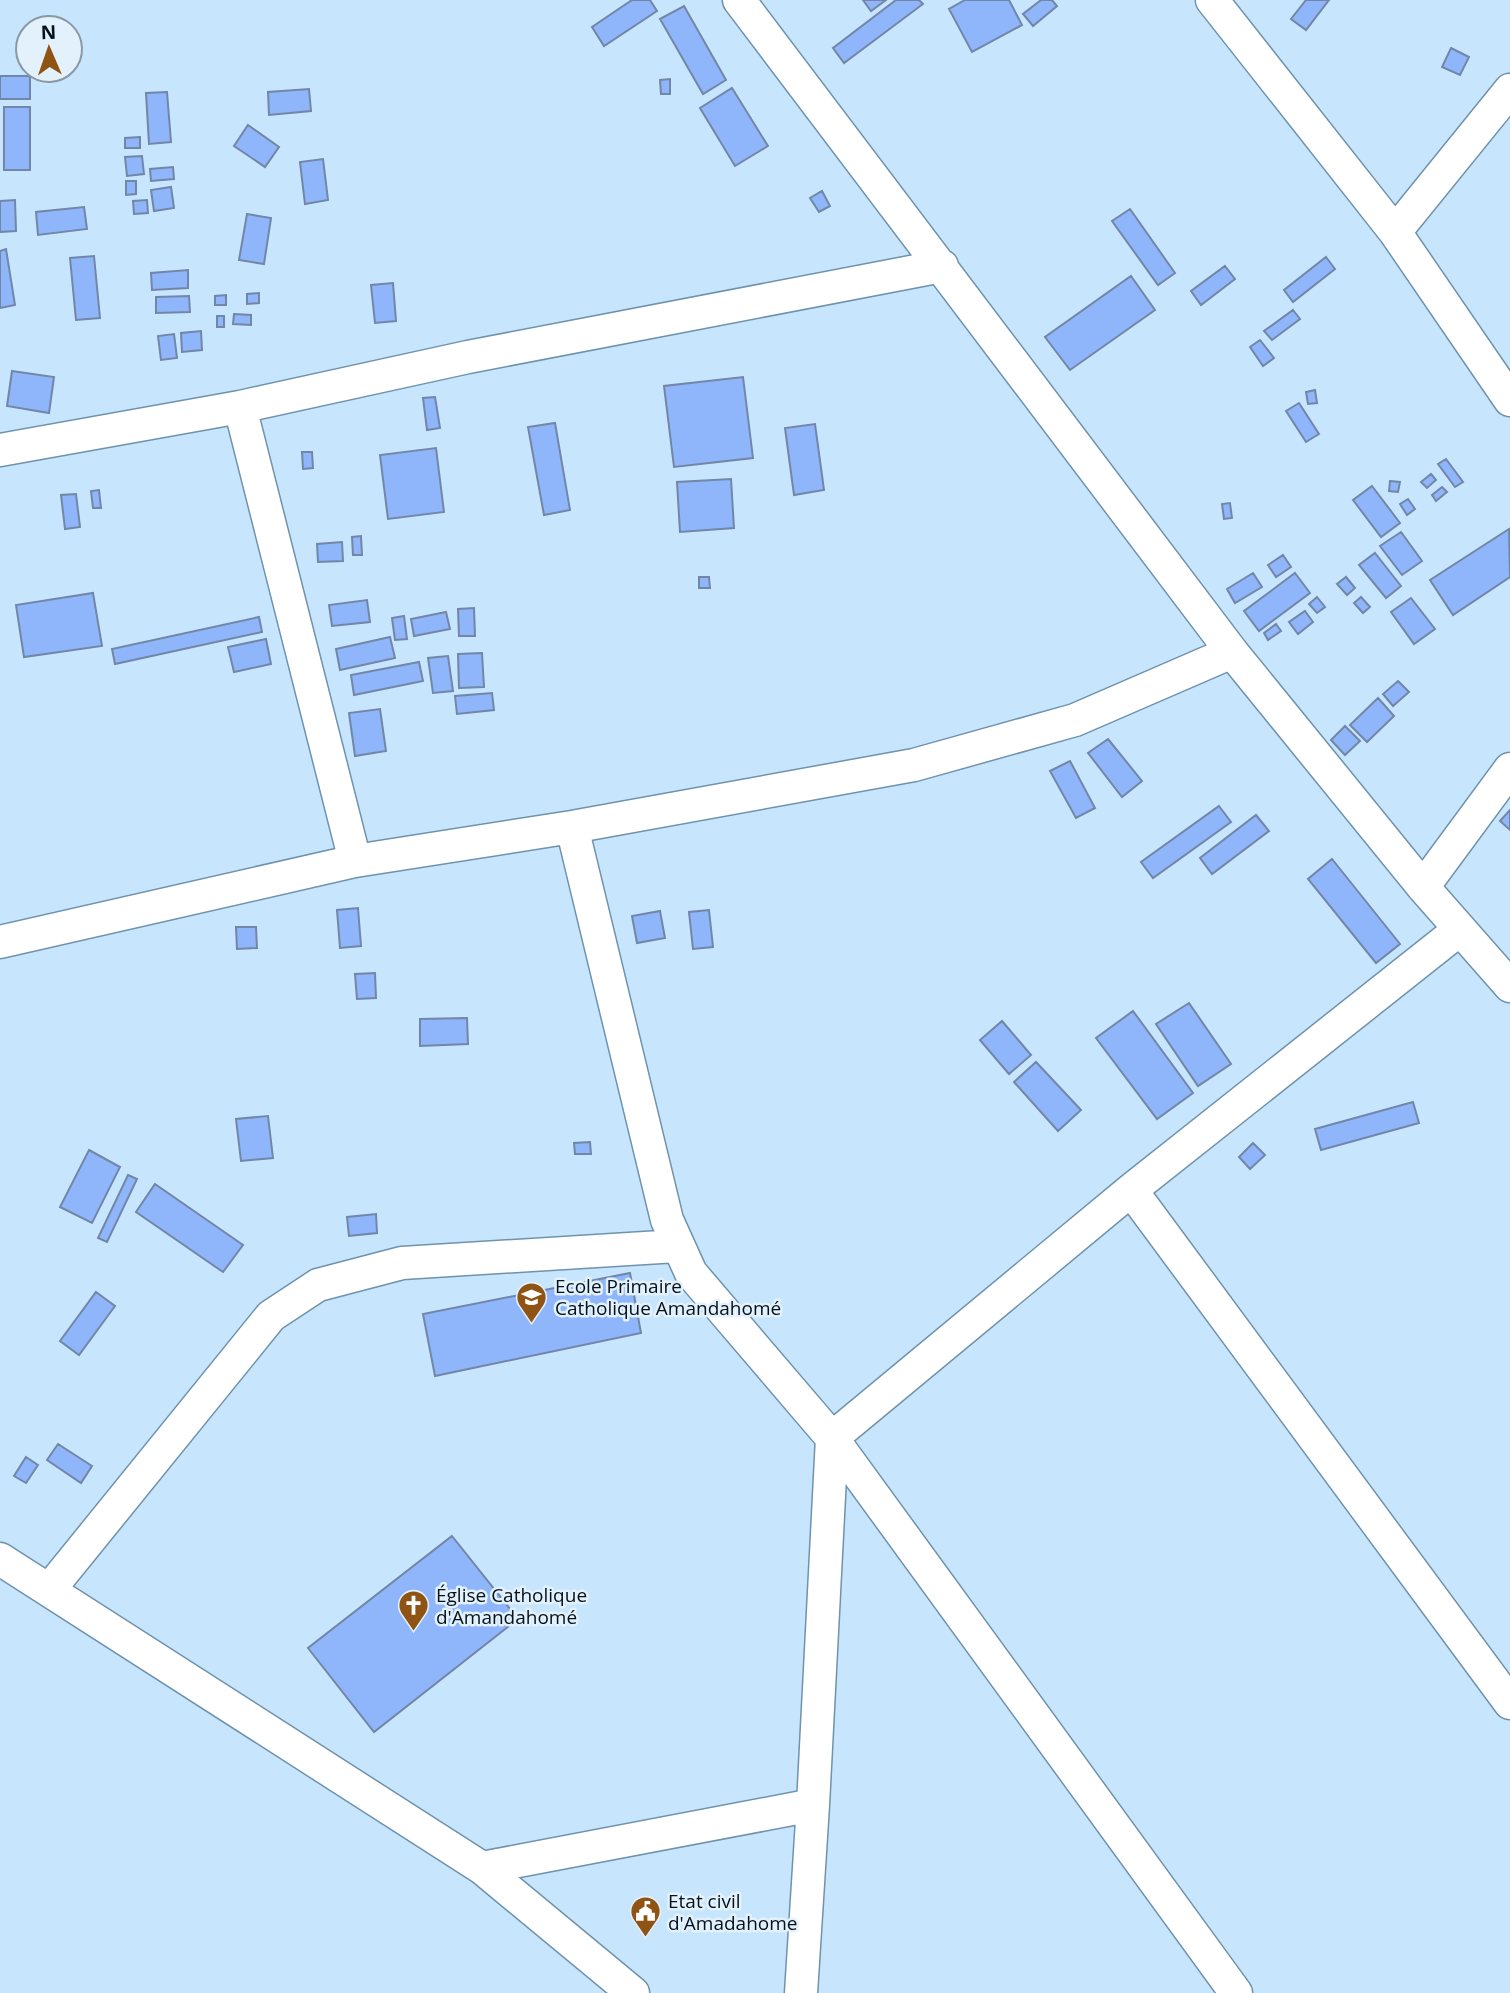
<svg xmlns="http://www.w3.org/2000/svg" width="1510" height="1993" font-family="'Open Sans',sans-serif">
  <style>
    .building { fill: #8fb6fa; stroke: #7286a8; stroke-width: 2 }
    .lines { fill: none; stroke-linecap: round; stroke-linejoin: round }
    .street-casing { stroke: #6f92ad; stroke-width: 35 }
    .street { stroke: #fff; stroke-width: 32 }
    .labels { text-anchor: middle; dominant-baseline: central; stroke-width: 5; stroke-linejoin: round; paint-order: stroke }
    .poi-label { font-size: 19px; fill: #05121c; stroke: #e2f1fc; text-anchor: start }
  </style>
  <rect width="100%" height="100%" fill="#c7e6fd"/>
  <path class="building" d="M632,0H650L657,11L604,46L592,27Z
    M863,0H886L871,11Z
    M896,0H919L923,4L844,63L833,48Z
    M965,0H1009L1022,25L972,52L949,9Z
    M1041,0H1052L1057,6L1033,26L1023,14Z
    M1306,0H1329L1306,30L1291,19Z
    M684,6L726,80L703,94L660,19Z
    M1451,48L1469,57L1460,75L1442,67Z
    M0,76H30V99H0Z
    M670,79V94H661L660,80Z
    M732,88L768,146L735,166L700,108Z
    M309,89L311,111L269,115L268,92Z
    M167,92L171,142L149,144L146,93Z
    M4,107H30V170H4Z
    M248,125L279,147L265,167L234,146Z
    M140,137V148H125V138Z
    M142,156L144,174L127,176L125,157Z
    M323,159L328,200L305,204L300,162Z
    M173,167L174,179L151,181L150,169Z
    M126,181H136V194L126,195Z
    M171,187L174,208L154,211L151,190Z
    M822,191L830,206L819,212L810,198Z
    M15,200L16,231L0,232V201Z
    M147,200L148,213L134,214L133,201Z
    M84,207L87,229L38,235L36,212Z
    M1130,209L1175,273L1158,285L1112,221Z
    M247,214L271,218L264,264L239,260Z
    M6,249L15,305L0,308V251Z
    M94,256L100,318L76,320L70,258Z
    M1326,257L1335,269L1293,302L1284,290Z
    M1225,266L1235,279L1201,305L1191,291Z
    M188,270V288L152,290L151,273Z
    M1131,276L1155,310L1070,370L1045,337Z
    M393,283L396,321L375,323L371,285Z
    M259,293V303L247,304V294Z
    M226,295V305H215V296Z
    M189,296L190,312L156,313V297Z
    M1293,310L1300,319L1272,340L1264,331Z
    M234,314L251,315V325L233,324Z
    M217,316H224V327H217Z
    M201,331L202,350L182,352L181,333Z
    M174,334L177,358L161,360L158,336Z
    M1260,340L1274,358L1263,366L1250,347Z
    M12,371L54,377L49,413L7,406Z
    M743,377L753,458L674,467L664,386Z
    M1315,390L1317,403L1308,404L1306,392Z
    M435,397L440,428L427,430L423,398Z
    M1299,403L1319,434L1306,442L1286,411Z
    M555,423L570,510L544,515L528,427Z
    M815,424L824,490L794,495L785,428Z
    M436,448L444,512L388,519L380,455Z
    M302,452H312L313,468L303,469Z
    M1446,459L1463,482L1455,487L1438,464Z
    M1431,474L1436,480L1427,488L1421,482Z
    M731,479L734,528L680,532L677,482Z
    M1390,481L1400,482L1398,492L1389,491Z
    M1372,486L1400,523L1381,537L1353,500Z
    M1442,487L1447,492L1436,501L1432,495Z
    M99,490L101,508H93L91,491Z
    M76,494L80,527L65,529L61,495Z
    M1408,499L1415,509L1407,515L1400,504Z
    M1230,503L1232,518L1224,519L1222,504Z
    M1509,529L1510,577L1453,615L1430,580Z
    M1401,532L1422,561L1402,575L1380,546Z
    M361,536L362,555H353L352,537Z
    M342,542L343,561L318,562L317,544Z
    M1375,553L1401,586L1386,598L1359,565Z
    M1283,555L1291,567L1276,577L1268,565Z
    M1253,573L1262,587L1235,603L1227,589Z
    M1295,573L1310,593L1259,631L1244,611Z
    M699,577H709L710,588H699Z
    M1346,577L1355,588L1347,595L1337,584Z
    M93,593L102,646L24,657L16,605Z
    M1317,597L1325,607L1317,613L1309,604Z
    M1361,597L1370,607L1363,613L1354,603Z
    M1411,598L1435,629L1414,644L1391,612Z
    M367,600L370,622L332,626L329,605Z
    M474,608L475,636H459L458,609Z
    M1305,611L1313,622L1298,634L1289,622Z
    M446,612L450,629L414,636L411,619Z
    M404,616L407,639L395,640L392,618Z
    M259,617L262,632L115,664L112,649Z
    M1276,624L1281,631L1268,640L1264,633Z
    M390,637L395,658L340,670L336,649Z
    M266,639L271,664L234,672L228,647Z
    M482,653L484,687L459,688L458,654Z
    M448,656L453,691L433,693L428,658Z
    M419,662L423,681L354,695L351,675Z
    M1398,681L1409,692L1393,706L1383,694Z
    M492,693L494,710L457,714L455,696Z
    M1378,698L1394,716L1367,742L1350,725Z
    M380,709L386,751L355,756L349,713Z
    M1345,726L1360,741L1345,755L1331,740Z
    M1108,739L1142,781L1122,797L1088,753Z
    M1070,761L1095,808L1076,818L1050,771Z
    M1219,806L1231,822L1153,878L1141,862Z
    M1510,810V830L1500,821Z
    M1256,815L1269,831L1212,874L1200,858Z
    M1332,859L1400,944L1376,963L1308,879Z
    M358,908L361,946L340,948L337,910Z
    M709,910L713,947L693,949L689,912Z
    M660,911L665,938L637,943L632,916Z
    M236,927H256L257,948L237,949Z
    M375,973L376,998L357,999L355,974Z
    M1189,1003L1231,1064L1198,1086L1156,1024Z
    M1133,1011L1193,1093L1157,1119L1096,1038Z
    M467,1018L468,1044L420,1046V1019Z
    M1002,1021L1031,1055L1009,1074L980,1040Z
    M1036,1062L1081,1110L1058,1131L1014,1082Z
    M1413,1102L1419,1123L1321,1150L1315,1129Z
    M268,1116L273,1158L241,1161L236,1119Z
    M590,1142L591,1154H575L574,1143Z
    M1253,1143L1265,1155L1250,1169L1239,1157Z
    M89,1150L120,1167L92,1223L60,1207Z
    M128,1175L137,1179L107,1242L98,1238Z
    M155,1184L243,1245L223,1272L136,1212Z
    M376,1214L377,1233L349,1236L347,1217Z
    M630,1273L641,1333L435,1376L423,1314Z
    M96,1292L115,1306L79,1355L60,1341Z
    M58,1444L92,1466L81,1483L47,1460Z
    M26,1457L38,1465L26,1483L14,1476Z
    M452,1536L518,1619L374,1732L308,1648Z"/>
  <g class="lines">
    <defs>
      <path id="street" d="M739,0L1232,652L1423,887L1510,986
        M1212,0L1395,232L1510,400
        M1395,232L1510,90
        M240,407L355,861
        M0,450L240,407L468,357L942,266
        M572,827L667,1220L691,1273L832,1438L1236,1993
        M1423,887L1510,769
        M0,942L355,861L572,827L914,765L1075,720L1232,652
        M1131,1190L1510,1703
        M0,1559L482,1868L633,1993
        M49,1590L271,1316L318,1285L402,1263L677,1246
        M482,1868L813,1805
        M801,1993L813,1805L832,1438L1131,1190L1459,930"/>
    </defs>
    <use href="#street" class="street-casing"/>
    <use href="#street" class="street"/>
  </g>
  <defs>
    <symbol id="school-pin" viewBox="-11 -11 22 30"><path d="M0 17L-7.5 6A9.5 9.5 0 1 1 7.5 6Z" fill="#8f5313" stroke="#e2f1fc"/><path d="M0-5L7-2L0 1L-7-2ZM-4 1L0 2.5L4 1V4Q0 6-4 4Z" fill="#fff"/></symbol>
    <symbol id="church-pin" viewBox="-11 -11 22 30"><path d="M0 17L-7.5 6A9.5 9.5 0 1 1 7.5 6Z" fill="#8f5313" stroke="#e2f1fc"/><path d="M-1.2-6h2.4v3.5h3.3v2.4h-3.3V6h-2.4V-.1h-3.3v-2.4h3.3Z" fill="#fff"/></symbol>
    <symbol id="civic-pin" viewBox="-11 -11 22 30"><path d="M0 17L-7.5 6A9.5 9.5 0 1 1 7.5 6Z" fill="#8f5313" stroke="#e2f1fc"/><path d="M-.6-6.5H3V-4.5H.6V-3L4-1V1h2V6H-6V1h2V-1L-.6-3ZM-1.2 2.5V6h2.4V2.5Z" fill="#fff"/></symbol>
  </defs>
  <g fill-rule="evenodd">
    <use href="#school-pin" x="514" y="1280" width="35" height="47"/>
    <use href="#church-pin" x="396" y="1588" width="35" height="47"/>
    <use href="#civic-pin" x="628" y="1894" width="35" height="47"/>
  </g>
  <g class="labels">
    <g class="poi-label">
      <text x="555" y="1286">Ecole Primaire<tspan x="555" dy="22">Catholique Amandahomé</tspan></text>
      <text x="436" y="1595">Église Catholique<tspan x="436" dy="22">d'Amandahomé</tspan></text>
      <text x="668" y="1901">Etat civil<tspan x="668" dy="22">d'Amadahome</tspan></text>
    </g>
  </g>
  <g transform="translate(49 49) rotate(358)"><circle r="33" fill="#e2f1fc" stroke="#8a98a2" stroke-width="2"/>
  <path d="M0-5L12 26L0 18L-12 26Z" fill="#8f5313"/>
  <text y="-10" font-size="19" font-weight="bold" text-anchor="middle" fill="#05121c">N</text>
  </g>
</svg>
